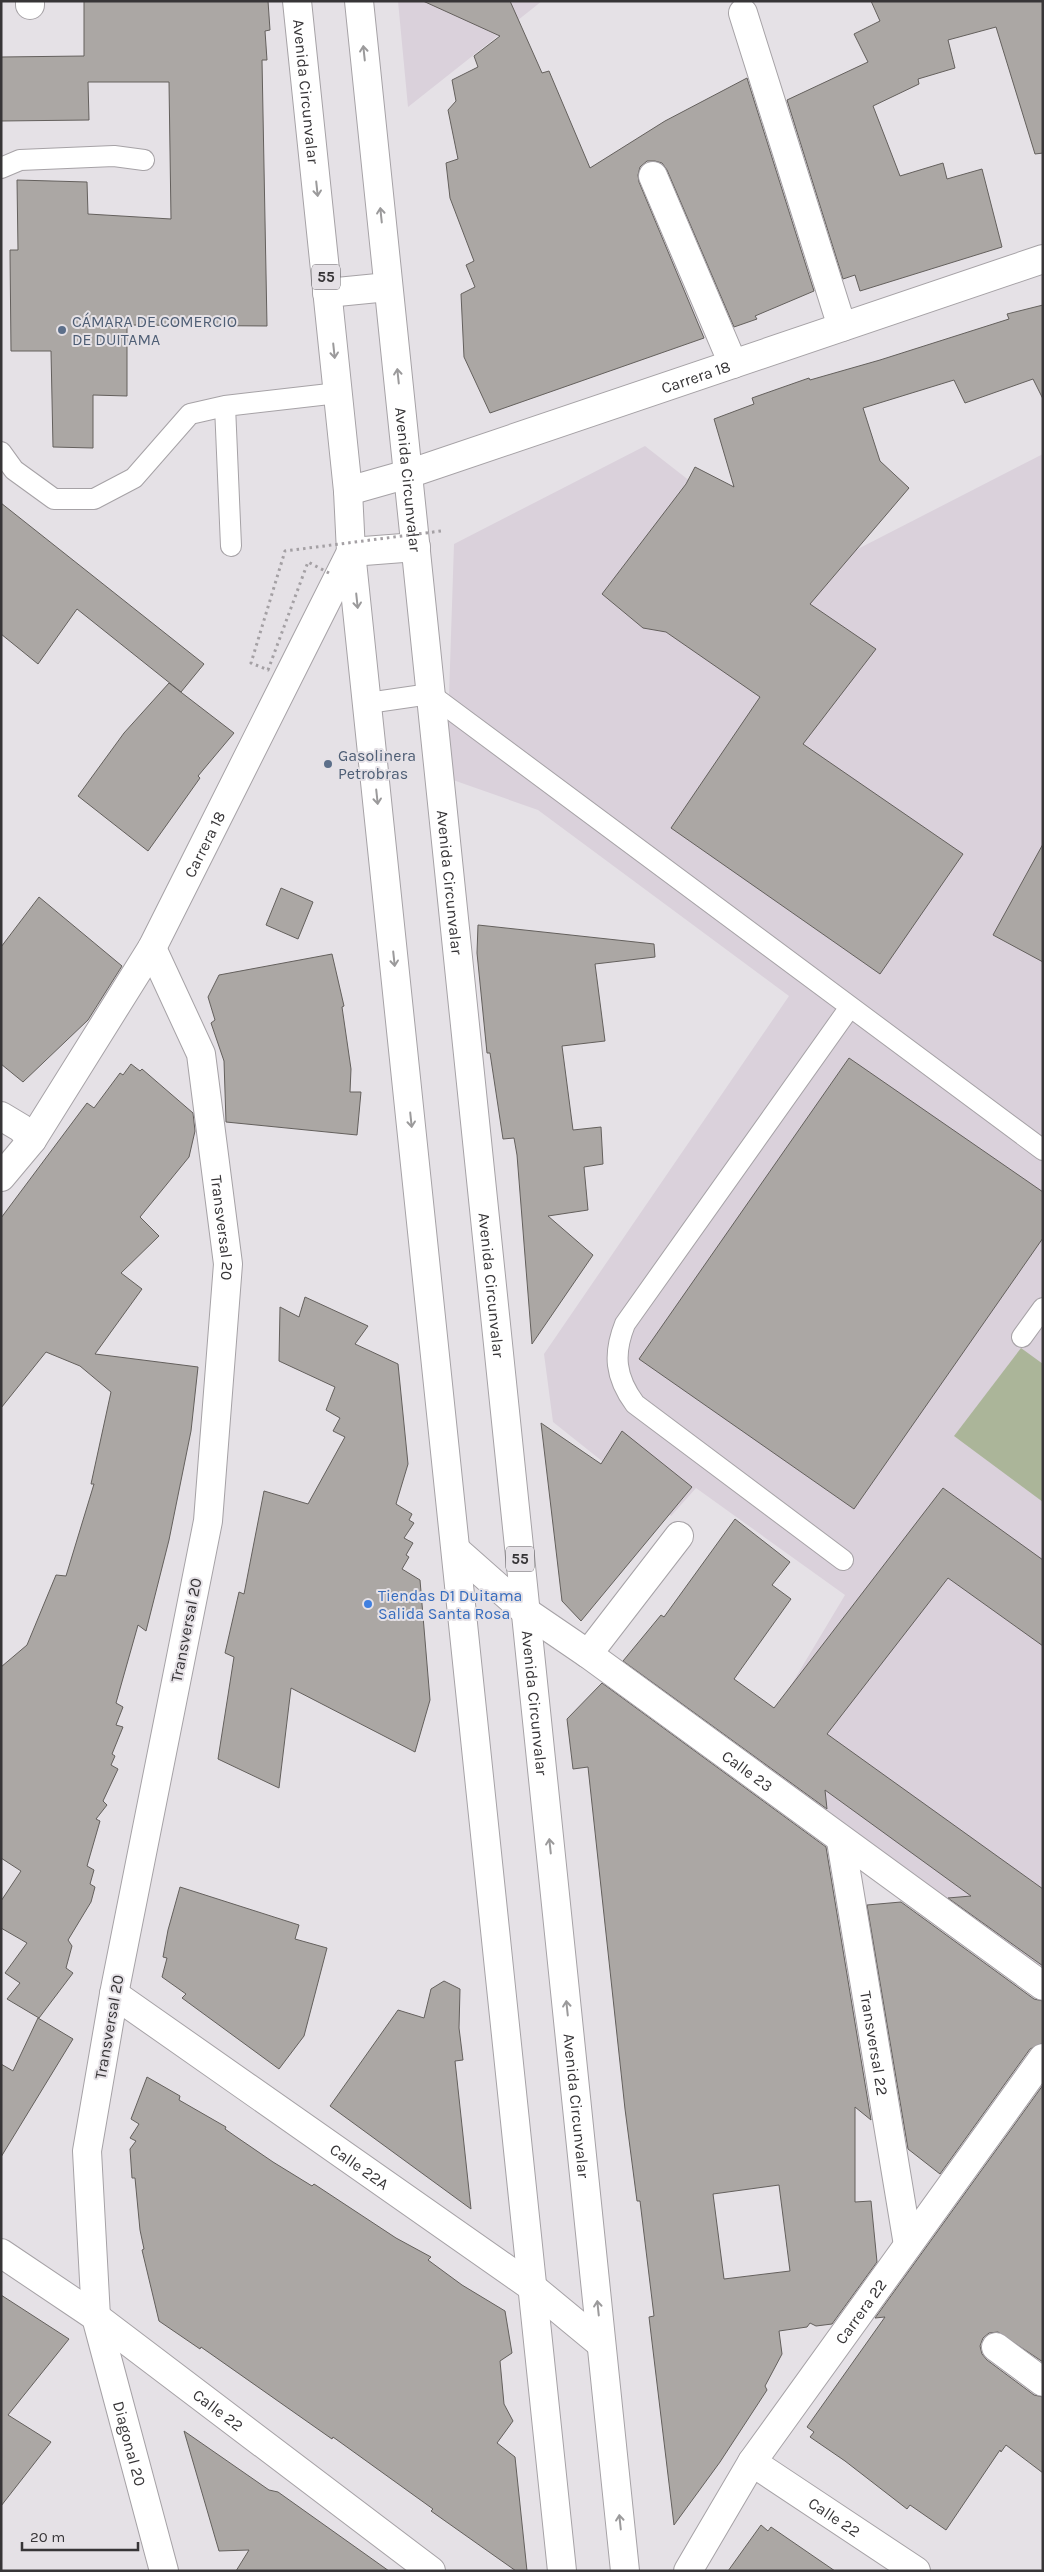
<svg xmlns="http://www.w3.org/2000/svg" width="1044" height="2572" font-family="Karla,sans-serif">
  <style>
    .built { fill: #dad1db }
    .green { fill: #abb599 }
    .building { fill: #aba7a4; stroke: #64605d; fill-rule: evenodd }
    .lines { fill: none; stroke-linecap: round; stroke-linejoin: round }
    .service-casing { stroke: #a6a2a6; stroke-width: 22 }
    .minor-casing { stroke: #a6a2a6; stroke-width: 30 }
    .trunk-casing { stroke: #a6a2a6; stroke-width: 30 }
    .service { stroke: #fff; stroke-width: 20 }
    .minor { stroke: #fff; stroke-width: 28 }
    .trunk { stroke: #fff; stroke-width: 28 }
    .path-bridge { stroke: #a4a0a4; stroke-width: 3; stroke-dasharray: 2.5 4; stroke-linecap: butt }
    .oneway { stroke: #9b9a9b }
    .service-dot { fill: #5c6f8a; stroke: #e5e1e6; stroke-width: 2 }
    .shop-dot { fill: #3f7fe0; stroke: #e5e1e6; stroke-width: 2 }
    .labels { text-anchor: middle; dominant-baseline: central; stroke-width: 4; stroke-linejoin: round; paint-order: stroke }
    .shield { fill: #e5e1e6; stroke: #6b696c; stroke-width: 1 }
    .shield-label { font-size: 15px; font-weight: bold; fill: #373537 }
    .street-label { font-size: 16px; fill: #373537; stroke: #e5e1e6 }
    .service-label { font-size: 16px; fill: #4e5e75; stroke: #e5e1e6; text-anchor: start }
    .shop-label { font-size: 16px; fill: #366cbe; stroke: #e5e1e6; text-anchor: start }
  </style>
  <rect width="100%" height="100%" fill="#e5e1e6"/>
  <path class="built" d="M398,1H542L408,107Z
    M645,446L809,574L1043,454V1989L741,1769L845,1595L696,1488L671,1516L553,1422L544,1354L789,996L538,810L453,780L448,727L454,544Z"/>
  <path class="green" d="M1021,1348L1043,1364V1502L954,1436Z"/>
  <path class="building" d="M84,1H268L270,30L265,31L267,60H262L267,326L127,325V396L93,395V448L53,447L51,351H11L10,250H18L17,180L87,182L88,214L171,219L169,82H88L89,120L1,121V57L84,56Z
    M423,1H510L542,73L549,71L590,168L665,121L747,78L814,291L755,316L757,319L734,327L667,170L662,163L655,161H647L640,167L638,175L639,182L704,338L490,413L464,357L461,294L475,287L466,265L474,261L450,198L446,163L458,159L448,110L456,101L452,80L478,67L474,56L500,36Z
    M871,1H1043V153L1035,154L996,27L948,40L955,68L918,79L919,84L873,106L900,176L943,163L947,179L982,169L1002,247L860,291L855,275L843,279L787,100L868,62L854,34L880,21Z
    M1043,305V399L1033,379L965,403L954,380L863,408L880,461L909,488L810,604L876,649L803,744L963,854L880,974L671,828L760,697L666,632L643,628L602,594L686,484L695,467L734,487L714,419L754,404L752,398L809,378L810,380L880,360L1009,319L1007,314Z
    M1,503L204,664L181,692L77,609L38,664L1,634Z
    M169,683L234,733L198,776L200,778L148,851L78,796L124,733Z
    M1043,844V962L993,935Z
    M281,888L313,902L298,939L266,925Z
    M39,897L122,966L88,1020L23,1082L1,1064V947Z
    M478,925L654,944L655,957L595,964L605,1041L562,1046L573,1130L601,1127L603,1164L584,1167L588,1210L548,1216L593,1255L532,1344L517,1155L514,1138L503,1139L490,1053H487L477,953Z
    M332,954L344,1006L342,1007L351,1069L350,1092H361L357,1135L226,1122L224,1061L211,1023L215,1020L208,997L219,975Z
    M849,1058L1043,1192V1238L854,1509L639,1359Z
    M131,1064L140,1071L142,1069L193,1113L195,1131L189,1157L140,1217L159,1236L121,1273L142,1289L95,1354L198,1367L191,1431L169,1540L146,1631L138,1625L116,1703L123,1707L116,1725L123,1727L112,1754L115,1756L111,1765L118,1769L103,1801L107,1805L96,1819L100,1821L87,1866L94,1870L90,1884L95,1887L91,1902L68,1940L72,1946L66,1968L73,1973L39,2018L7,1999L20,1983L5,1973L27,1943L1,1928V1901L21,1871L1,1858V1667L27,1645L56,1575L66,1576L94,1484H91L111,1392L80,1366L46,1352L1,1408V1218L87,1103L94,1108L120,1073L123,1075Z
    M305,1297L368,1326L355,1344L398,1364L408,1464L396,1504L412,1514L409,1520L414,1523L404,1538L413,1543L406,1555L409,1557L402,1569L420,1580L430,1700L415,1752L291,1688L279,1788L218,1759L234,1657L225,1653L239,1592L244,1594L264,1491L308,1504L345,1437L333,1431L340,1418L326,1410L335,1387L279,1361L280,1307L299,1317Z
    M541,1423L601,1464L622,1431L692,1487L581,1621L562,1601Z
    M943,1488L1043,1560V1646L948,1578L827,1734L1043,1889V1966L948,1898L971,1896L825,1790L827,1809L623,1661L661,1615L664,1617L735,1519L790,1562L772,1585L791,1599L734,1679L774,1708Z
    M602,1683L826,1847L871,2120L855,2107V2202L871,2201L877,2262L832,2324L816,2326L810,2323L807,2327L779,2331L782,2354L765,2386L767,2390L720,2462L674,2525L649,2317L654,2316L640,2201H637L625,2109L588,1767L573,1769L567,1719ZM779,2185L790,2271L724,2279L713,2194Z
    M180,1887L299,1925L295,1939L327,1948L304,2036L279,2069L182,1998L186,1994L162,1977L167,1958L163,1957L168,1930Z
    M901,1902L1034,1999L1043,2001V2043L1030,2049L940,2174L908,2149L867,1905Z
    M444,1981L460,1989L459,2028L463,2060L455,2061L471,2209L330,2106L398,2010L424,2018L431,1989Z
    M38,2018L73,2039L1,2157V2064L13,2071Z
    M147,2077L180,2096L179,2100L226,2127L225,2129L235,2136L273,2162L312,2186L314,2184L396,2238L431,2257L428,2260L462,2285L505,2311L512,2353L500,2361L504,2404L513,2421L497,2443L515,2457L527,2571H516L431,2511L433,2509L333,2437L332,2439L201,2347L200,2349L159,2321L142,2250L144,2249L140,2230L135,2178H132L130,2149L136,2141L130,2138L139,2124L131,2119Z
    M1043,2085V2362L998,2332L989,2333L983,2338L980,2346L982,2354L987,2360L1034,2395L1043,2397V2473L1006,2445L1001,2452L1000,2450L946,2530L910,2505L907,2509L845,2461L810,2437L814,2432L807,2427L885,2317L875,2318Z
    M1,2295L69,2339L8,2415L51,2442L1,2506Z
    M184,2431L269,2490L278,2492L389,2571H236L249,2550L219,2551Z
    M761,2525L768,2531L771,2527L835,2571H728Z"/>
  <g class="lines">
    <defs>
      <path id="service" d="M1,168L20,160L114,156L144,160
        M225,406L231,546
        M1,452L14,470L54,499H94L134,478L190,414L225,406L338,393
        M368,703L430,694L1043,1150
        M1022,1337L1043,1308
        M843,1560L635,1404C615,1377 613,1354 625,1324L850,1007"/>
      <g id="minor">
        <path d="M30,1V5"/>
        <path d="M743,13L842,327"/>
        <path d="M653,176L733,364"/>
        <path id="s1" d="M348,491L408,474L1043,259"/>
        <path id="s2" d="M152,948L201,1054L228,1264L208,1521L114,1994L87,2151L96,2317L164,2571"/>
        <path d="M1,1116L21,1128L32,1140"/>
        <path id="s3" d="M1,1177L32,1140L152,948L351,552L416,547"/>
        <path id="s4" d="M456,1550L525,1611L588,1654L1043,1986"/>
        <path d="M588,1654L679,1536"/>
        <path id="s5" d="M841,1841L908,2245"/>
        <path id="s6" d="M114,1994L532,2287L601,2344"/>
        <path id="s7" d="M1,2253L96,2317L431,2571"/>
        <path d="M996,2347L1043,2382"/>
        <path id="s8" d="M752,2462L916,2571"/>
        <path id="s9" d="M688,2571L752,2462L1043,2058"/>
      </g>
      <g id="trunk">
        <path id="s10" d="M297,1L348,491L351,552L562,2571"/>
        <path id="s11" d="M359,1L625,2571"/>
        <path d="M327,293L388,287"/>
      </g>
    </defs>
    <use href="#service" class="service-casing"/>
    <use href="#minor" class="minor-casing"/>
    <use href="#trunk" class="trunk-casing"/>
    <use href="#service" class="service"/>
    <use href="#minor" class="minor"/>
    <use href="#trunk" class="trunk"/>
    <path class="path-bridge" d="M329,573L308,562L268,670L251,663L285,551L441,531"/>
  </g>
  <defs><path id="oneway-shaft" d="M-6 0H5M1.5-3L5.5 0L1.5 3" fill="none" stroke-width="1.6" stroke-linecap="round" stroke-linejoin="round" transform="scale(1.25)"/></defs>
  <g class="oneway">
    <use href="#oneway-shaft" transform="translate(364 53) rotate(-96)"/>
    <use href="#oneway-shaft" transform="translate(317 189) rotate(84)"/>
    <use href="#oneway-shaft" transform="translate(381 215) rotate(-96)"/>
    <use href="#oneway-shaft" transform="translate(334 351) rotate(84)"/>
    <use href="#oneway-shaft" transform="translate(398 376) rotate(-96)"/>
    <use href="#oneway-shaft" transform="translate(357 601) rotate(84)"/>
    <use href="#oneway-shaft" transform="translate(377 797) rotate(84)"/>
    <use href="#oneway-shaft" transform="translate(394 959) rotate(84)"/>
    <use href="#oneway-shaft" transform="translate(411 1120) rotate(84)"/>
    <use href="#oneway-shaft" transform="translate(550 1846) rotate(-96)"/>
    <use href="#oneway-shaft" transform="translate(567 2008) rotate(-96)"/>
    <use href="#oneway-shaft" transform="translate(598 2308) rotate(-96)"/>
    <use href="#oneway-shaft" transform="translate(620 2522) rotate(-96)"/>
  </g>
  <g class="service-dot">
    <circle cx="62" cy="330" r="5"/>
    <circle cx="328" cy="764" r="5"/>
  </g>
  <circle class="shop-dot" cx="368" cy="1604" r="5"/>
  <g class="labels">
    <g class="shield">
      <rect x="312" y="264.5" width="28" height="25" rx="4"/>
      <rect x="506" y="1546.5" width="28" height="25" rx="4"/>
    </g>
    <g class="shield-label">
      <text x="326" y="277">55</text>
      <text x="520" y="1559">55</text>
    </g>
    <g class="street-label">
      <text stroke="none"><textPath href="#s10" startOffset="91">Avenida Circunvalar</textPath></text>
      <text stroke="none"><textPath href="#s1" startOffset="366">Carrera 18</textPath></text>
      <text stroke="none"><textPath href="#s11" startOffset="481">Avenida Circunvalar</textPath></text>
      <text stroke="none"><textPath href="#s3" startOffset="391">Carrera 18</textPath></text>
      <text stroke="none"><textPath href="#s11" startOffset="886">Avenida Circunvalar</textPath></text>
      <text stroke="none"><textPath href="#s2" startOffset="292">Transversal 20</textPath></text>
      <text stroke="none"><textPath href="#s11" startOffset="1291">Avenida Circunvalar</textPath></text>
      <text transform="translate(186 1630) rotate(-79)">Transversal 20</text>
      <text stroke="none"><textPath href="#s11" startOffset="1711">Avenida Circunvalar</textPath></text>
      <text stroke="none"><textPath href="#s4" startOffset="366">Calle 23</textPath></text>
      <text transform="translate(109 2027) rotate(-80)">Transversal 20</text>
      <text stroke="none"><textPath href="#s5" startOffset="205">Transversal 22</textPath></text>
      <text stroke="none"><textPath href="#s11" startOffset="2116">Avenida Circunvalar</textPath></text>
      <text stroke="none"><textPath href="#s6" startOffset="300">Calle 22A</textPath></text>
      <text stroke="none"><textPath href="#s9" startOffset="312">Carrera 22</textPath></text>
      <text stroke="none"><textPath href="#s7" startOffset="268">Calle 22</textPath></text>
      <text stroke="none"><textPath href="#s2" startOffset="1525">Diagonal 20</textPath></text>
      <text stroke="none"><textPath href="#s8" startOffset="99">Calle 22</textPath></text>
    </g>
    <g class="service-label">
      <text x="72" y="321">CÁMARA DE COMERCIO<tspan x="72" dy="18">DE DUITAMA</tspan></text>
      <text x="338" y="755">Gasolinera<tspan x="338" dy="18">Petrobras</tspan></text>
    </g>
    <g class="shop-label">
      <text x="378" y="1595">Tiendas D1 Duitama<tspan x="378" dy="18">Salida Santa Rosa</tspan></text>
    </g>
  </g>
  <rect width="1044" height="2572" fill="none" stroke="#373537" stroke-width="5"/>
  <path d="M22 2542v8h116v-8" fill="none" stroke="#373537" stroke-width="2.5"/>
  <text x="30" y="2542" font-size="15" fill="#373537" stroke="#e5e1e6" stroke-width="4" paint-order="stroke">20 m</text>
</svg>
